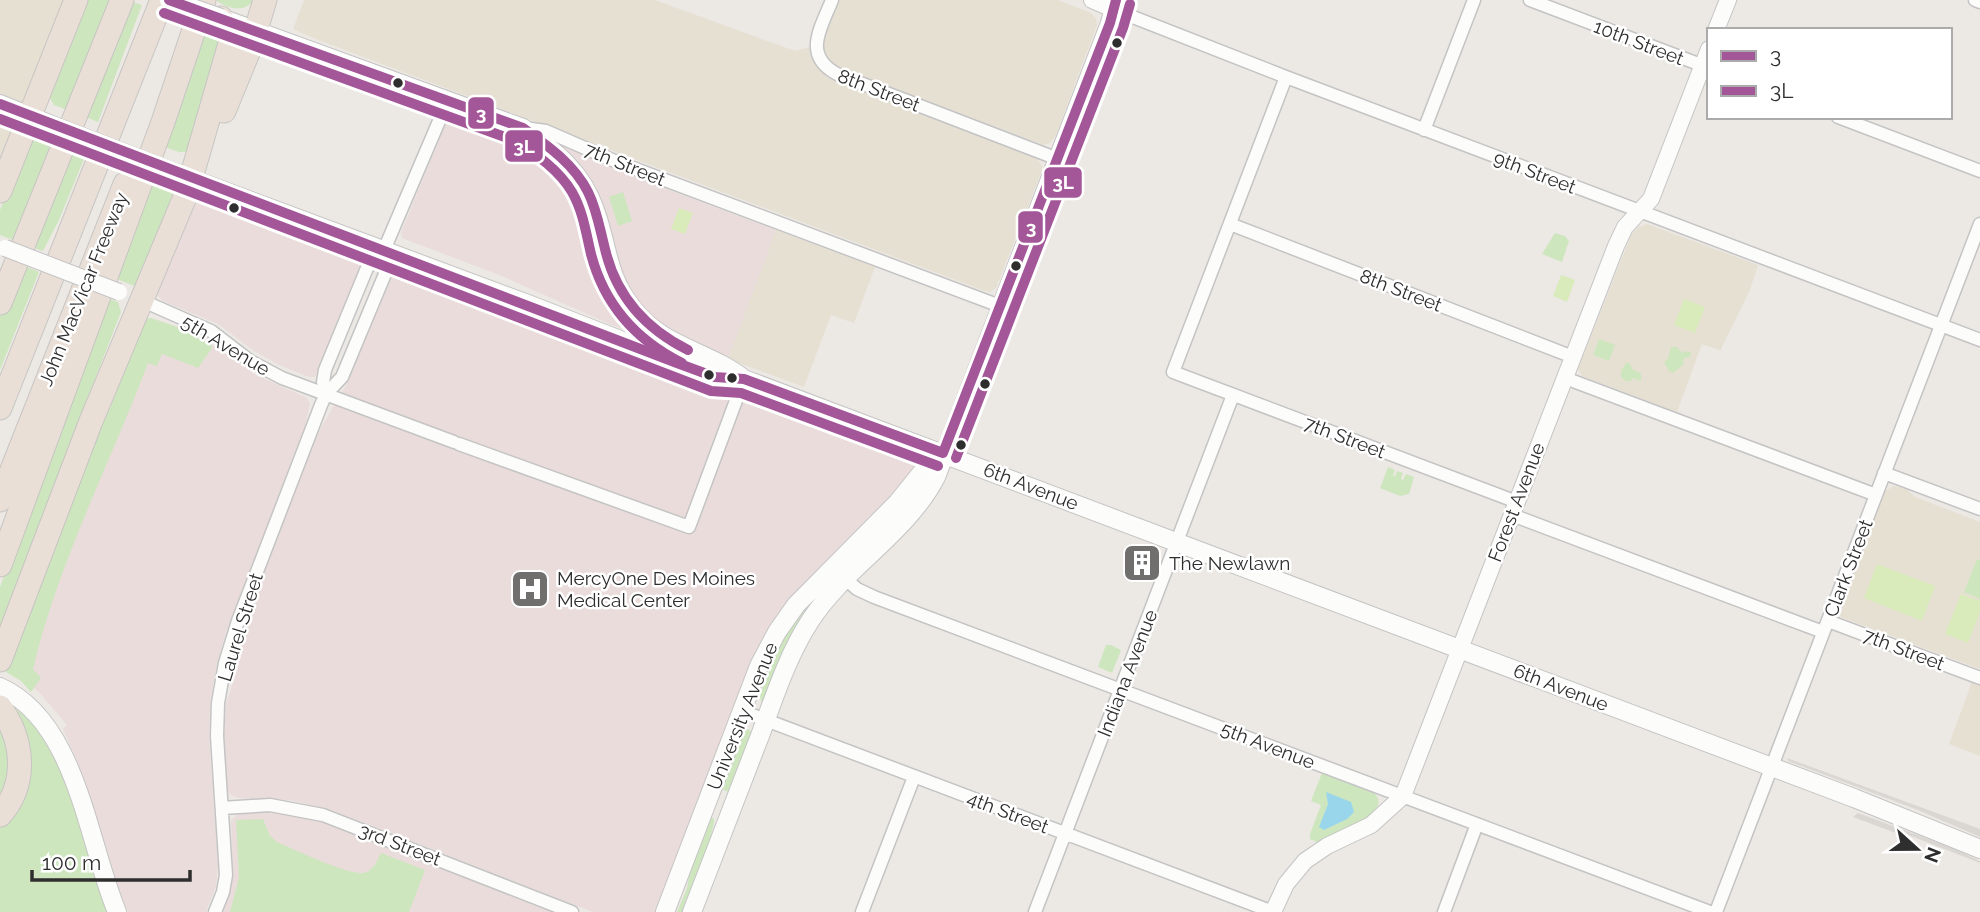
<svg xmlns="http://www.w3.org/2000/svg" width="1980" height="912" font-family="Raleway,sans-serif">
  <style>
    .education { fill: #e6e0d3 }
    .medical { fill: #e9dcdb }
    .green { fill: #cee6be }
    .pitch { fill: #d9eabb }
    .plaza { fill: #dad6d2 }
    .water { fill: #99d6ec }
    .lines { fill: none; stroke-linecap: round; stroke-linejoin: round }
    .minor-casing { stroke: #c5c4c5; stroke-width: 15 }
    .tertiary-casing { stroke: #c5c4c5; stroke-width: 18 }
    .secondary-casing { stroke: #c5c4c5; stroke-width: 20 }
    .motorway-casing { stroke: #c6c5c4; stroke-width: 25 }
    .minor { stroke: #fcfcfb; stroke-width: 12 }
    .tertiary { stroke: #fcfcfb; stroke-width: 16 }
    .secondary { stroke: #fcfcfb; stroke-width: 18 }
    .motorway { stroke: #eadfd6; stroke-width: 23 }
    .tertiary-bridge-casing { stroke: #c5c4c5; stroke-width: 18; stroke-linecap: butt }
    .secondary-bridge-casing { stroke: #c5c4c5; stroke-width: 20; stroke-linecap: butt }
    .tertiary-bridge { stroke: #fcfcfb; stroke-width: 16 }
    .secondary-bridge { stroke: #fcfcfb; stroke-width: 18 }
    .bus-1-casing { stroke: #fff; stroke-width: 16 }
    .bus-2-casing { stroke: #fff; stroke-width: 16 }
    .bus-1 { stroke: #a35798; stroke-width: 10 }
    .bus-2 { stroke: #a35798; stroke-width: 10 }
    .bus-dot { fill: #2e2e2e; stroke: #fff; stroke-width: 2.5 }
    .labels { text-anchor: middle; dominant-baseline: central; stroke-width: 5; stroke-linejoin: round; paint-order: stroke }
    .street-label { font-size: 19px; fill: #2e2e2e; stroke: #fff }
    .poi-label { font-size: 19px; fill: #2e2e2e; stroke: #fff; text-anchor: start }
    .line-badge { stroke: #fff; stroke-width: 2.5 }
    .badge-label { font-size: 19px; text-anchor: middle; font-weight: bold; fill: #fff }
  </style>
  <rect width="100%" height="100%" fill="#ece8e4"/>
  <path class="education" d="M0,0H69L0,171Z
    M304,0H655L795,51L810,47L814,62L828,78L1037,158L1042,166L1041,173L996,288L990,292L985,291L318,40L293,29Z
    M839,0H1058L1091,13L1096,19L1097,25L1056,135L1050,143L1044,145L838,67L830,62L824,53V39Z
    M1647,224L1758,265L1750,290L1721,349L1722,351L1702,344L1677,412L1582,376L1578,369L1631,235L1638,227Z
    M776,230L875,267L854,323L831,315L804,387L728,359Z
    M1894,486L1906,489L1915,497L1980,522V669L1841,617L1839,613L1885,491Z
    M1972,682L1980,685V756L1949,744Z"/>
  <path class="medical" d="M455,112L525,139L566,170L656,341L612,325L502,276L402,238L401,233L449,115Z
    M549,136L629,175L776,230L728,359L677,338L642,309L618,271Z
    M202,195L356,251L362,256L363,264L315,377H309L279,365L254,351L218,324L163,301L158,296L157,290L196,198Z
    M406,269L907,454L913,460L915,468L908,481L795,596L658,912H593L332,810L290,800L239,798L232,796L227,790L224,740L226,704L232,686L250,609L319,431L348,382L393,275L398,270Z
    M156,319L208,342L256,375L307,398L310,404L305,426L225,635L216,668L210,703L209,737L218,866L216,886L206,912H128L114,878L76,758L63,729L67,725L39,692L21,678L132,376Z
    M257,812L283,813L321,822L552,912H223L229,895L233,870L231,821L239,813Z"/>
  <path class="green" d="M84,0H113L70,111L54,105L50,98L45,97Z
    M216,0H254C244,14 226,8 216,0Z
    M129,1L142,5L98,122L83,116Z
    M207,28L222,33L189,152H179L162,146Z
    M37,137L58,143L18,242L0,235V210L27,141L31,142Z
    M71,148L86,154L59,220L43,251L31,247Z
    M150,178L170,186L174,196L137,286H135L114,278Z
    M623,192L632,221L618,226L609,197Z
    M1555,233L1565,236L1569,241L1562,262L1542,254Z
    M22,265L39,272L0,370V316Z
    M106,298L118,302L121,312L44,511L29,563L0,640V587Z
    M151,318L183,329L211,344L212,348L198,368L162,354L157,366L148,363C110,464 58,563 33,669L41,678L31,692L21,681L6,672L101,423L110,408L143,324L146,319Z
    M1599,339L1615,345L1609,361L1593,355Z
    M1671,347H1677L1682,353L1686,351L1691,352L1690,357L1684,358L1683,365L1673,373L1669,371L1664,362L1668,359Z
    M1626,363H1630L1632,369L1641,374V381L1633,378L1630,381H1625L1621,377V371Z
    M1388,467L1395,470L1393,476H1395L1397,471L1403,473L1401,479L1403,480L1406,474L1414,477L1409,494L1400,496L1380,488Z
    M1977,559L1980,560V599L1964,592Z
    M818,591L822,595L764,704L762,703L760,697L770,660L785,630Z
    M1106,645H1111L1121,650L1112,673L1098,667Z
    M18,710C70,753 82,850 109,912H0V826L5,822L14,714Z
    M0,720L13,764L0,804Z
    M748,729L752,732L729,792L721,789V784L741,731Z
    M1322,773L1373,792C1398,813 1332,837 1317,842L1310,839V834L1321,805L1311,801Z
    M710,817L714,819V823L706,856L686,912H677L687,888L692,860Z
    M263,819L270,836L277,842C293,849 348,875 363,873C373,872 377,861 381,853L425,870L409,912H230L239,877L236,820Z"/>
  <path class="pitch" d="M679,208L693,213L685,234L671,229Z
    M1561,275L1575,280L1567,302L1553,296Z
    M1684,299L1705,307L1695,333L1674,325Z
    M1877,564L1935,586L1922,621L1864,598Z
    M1961,594L1980,601V612L1968,643L1945,634Z"/>
  <path class="plaza" d="M1787,758L1980,829V837L1918,810L1788,761Z
    M1858,813L1950,847L1980,861V863L1906,834L1904,836L1853,817Z"/>
  <path class="water" d="M1326,792L1351,802L1354,812L1347,819L1324,830L1319,827L1328,804Z"/>
  <g class="lines">
    <defs>
      <path id="minor" d="M832,0C821,28 802,55 837,74L1058,159
        M1530,0L1709,68
        M1975,0L1980,2
        M1115,10L1286,77L1980,340
        M1286,77L1173,372L1517,502
        M1838,117L1980,171
        M524,128L546,131L617,162L1000,306
        M1424,130L1474,0
        M1230,224L1573,357
        M143,301L211,331L250,361L282,378L454,442
        M1565,378L1876,495
        M326,394L323,382L325,370L367,268L384,250L448,100
        M459,444L689,527L744,379
        M1884,473L1980,509
        M1512,515L1823,632
        M841,575L857,589L874,597L1710,912
        M1828,621L1980,678
        M742,711L1273,912
        M222,808L270,805L323,815L572,912
        M215,912L223,892L226,875L217,736L218,703L225,663L238,621L321,405L326,394L342,377L385,274L384,250
        M862,912L914,777
        M1035,912L1233,395
        M1444,912L1477,824
        M1716,912L1980,224"/>
      <path id="tertiary" d="M1092,0L1115,10
        M1716,30L1728,0
        M1273,912L1286,884L1305,861L1327,846L1371,825L1403,796L1616,246L1625,227L1651,199L1709,49"/>
      <path id="secondary" d="M221,18L523,128C555,151 582,172 595,210C609,248 606,275 633,309C662,347 709,351 744,379
        M0,104L54,126
        M165,169L528,304L715,377L744,379L1854,798L1980,849
        M0,687C77,722 87,840 117,912
        M665,912L759,666L777,632L796,605L898,502L927,466L943,453
        M692,912C715,852 738,793 761,733C775,695 788,655 810,621C845,567 906,534 936,477L1110,23L1116,0"/>
      <path id="motorway" d="M224,111L252,43L265,0
        M0,191L76,0
        M0,303L122,0
        M0,408L162,0
        M0,500L125,184
        M0,565L163,122L204,0
        M0,660L91,421L187,192L231,40L230,30L221,18
        M0,707C24,740 28,784 0,815"/>
    </defs>
    <use href="#minor" class="minor-casing"/>
    <use href="#tertiary" class="tertiary-casing"/>
    <use href="#secondary" class="secondary-casing"/>
    <use href="#motorway" class="motorway-casing"/>
    <use href="#minor" class="minor"/>
    <use href="#tertiary" class="tertiary"/>
    <use href="#secondary" class="secondary"/>
    <use href="#motorway" class="motorway"/>
    <defs>
      <path id="tertiary-bridge" d="M5,248L119,292"/>
      <path id="secondary-bridge" d="M169,0L221,18
        M54,126L165,169"/>
    </defs>
    <use href="#tertiary-bridge" class="tertiary-bridge-casing"/>
    <use href="#secondary-bridge" class="secondary-bridge-casing"/>
    <use href="#tertiary-bridge" class="tertiary-bridge"/>
    <use href="#secondary-bridge" class="secondary-bridge"/>
    <defs>
      <path id="bus-1" d="M169,0L523,128C548,146 574,164 588,192C597,210 600,230 605,249C616,296 646,329 688,350
        M0,104L677,363L715,377L744,379L943,453
        M943,453L1110,23L1116,0"/>
      <path id="bus-2" d="M164,13L516,141C537,155 559,170 572,192C583,211 586,233 591,254C604,304 636,340 682,363
        M0,119L672,376L711,391L741,393L938,466
        M956,458L1123,28L1130,4"/>
    </defs>
    <use href="#bus-1" class="bus-1-casing"/>
    <use href="#bus-2" class="bus-2-casing"/>
    <use href="#bus-1" class="bus-1"/>
    <use href="#bus-2" class="bus-2"/>
  </g>
  <defs>
    <symbol id="building-square" viewBox="-11 -11 22 22"><rect x="-9" y="-9" width="18" height="18" rx="4" fill="#706f6e" stroke="#fff"/><path d="M-4-6H4V6H1V3H-1V6H-4ZM-2.5-4.3h1.7v1.8h-1.7ZM.8-4.3h1.7v1.8H.8ZM-2.5-1h1.7V.8h-1.7ZM.8-1h1.7V.8H.8Z" fill="#fff"/></symbol>
    <symbol id="hospital-square" viewBox="-11 -11 22 22"><rect x="-9" y="-9" width="18" height="18" rx="4" fill="#706f6e" stroke="#fff"/><path d="M-5-5h3v3.5h4V-5h3V5h-3V1.5h-4V5h-3Z" fill="#fff"/></symbol>
  </defs>
  <g fill-rule="evenodd">
    <use href="#building-square" x="1120" y="541" width="44" height="44"/>
    <use href="#hospital-square" x="508" y="567" width="44" height="44"/>
  </g>
  <g class="bus-dot">
    <circle cx="1117" cy="43" r="6"/>
    <circle cx="398" cy="83" r="6"/>
    <circle cx="234" cy="208" r="6"/>
    <circle cx="1016" cy="266" r="6"/>
    <circle cx="709" cy="375" r="6"/>
    <circle cx="732" cy="378" r="6"/>
    <circle cx="985" cy="384" r="6"/>
    <circle cx="961" cy="445" r="6"/>
  </g>
  <g class="labels">
    <g class="street-label">
      <text transform="translate(1639 42) rotate(21)">10th Street</text>
      <text transform="translate(879 90) rotate(21)">8th Street</text>
      <text transform="translate(625 164) rotate(22)">7th Street</text>
      <text transform="translate(1535 172) rotate(21)">9th Street</text>
      <text transform="translate(83 289) rotate(-68)">John MacVicar Freeway</text>
      <text transform="translate(1401 290) rotate(21)">8th Street</text>
      <text transform="translate(226 345) rotate(31)">5th Avenue</text>
      <text transform="translate(1345 437) rotate(21)">7th Street</text>
      <text transform="translate(1031 486) rotate(21)">6th Avenue</text>
      <text transform="translate(1516 502) rotate(-69)">Forest Avenue</text>
      <text transform="translate(1848 568) rotate(-69)">Clark Street</text>
      <text transform="translate(240 627) rotate(-73)">Laurel Street</text>
      <text transform="translate(1904 649) rotate(21)">7th Street</text>
      <text transform="translate(1127 673) rotate(-69)">Indiana Avenue</text>
      <text transform="translate(1561 687) rotate(21)">6th Avenue</text>
      <text transform="translate(742 716) rotate(-68)">University Avenue</text>
      <text transform="translate(1268 745) rotate(21)">5th Avenue</text>
      <text transform="translate(1008 812) rotate(21)">4th Street</text>
      <text transform="translate(400 844) rotate(21)">3rd Street</text>
    </g>
    <g class="poi-label">
      <text x="1169" y="563">The Newlawn</text>
      <text x="557" y="578">MercyOne Des Moines<tspan x="557" dy="22">Medical Center</tspan></text>
    </g>
  </g>
  <g class="line-badge">
    <rect x="467" y="96" width="28" height="34" rx="7" fill="#a35798"/>
    <rect x="504" y="129" width="40" height="34" rx="7" fill="#a35798"/>
    <rect x="1043" y="166" width="40" height="33" rx="7" fill="#a35798"/>
    <rect x="1017" y="210" width="27" height="34" rx="7" fill="#a35798"/>
  </g>
  <g class="badge-label">
    <text x="481" y="120">3</text>
    <text x="524" y="153">3L</text>
    <text x="1063" y="189">3L</text>
    <text x="1031" y="234">3</text>
  </g>
  <rect x="1707" y="28" width="245" height="91" fill="#ffffff" stroke="#ababab" stroke-width="2"/>
  <rect x="1721" y="51" width="35" height="10" fill="#a35798" stroke="#ababab" stroke-width="2"/>
  <text x="1770" y="63" font-size="21" fill="#2e2e2e">3</text>
  <rect x="1721" y="86" width="35" height="10" fill="#a35798" stroke="#ababab" stroke-width="2"/>
  <text x="1770" y="98" font-size="21" fill="#2e2e2e">3L</text>
  <g transform="translate(1917 849) rotate(111)" stroke="#ffffff" stroke-width="5" paint-order="stroke">
  <path d="M0-5L12 26L0 18L-12 26Z" fill="#2e2e2e"/>
  <text y="-10" font-size="19" font-weight="bold" text-anchor="middle" fill="#2e2e2e">N</text>
  </g>
  <path d="M32 870v10h158v-10" fill="none" stroke="#2e2e2e" stroke-width="3.5"/>
  <text x="42" y="870" font-size="21" fill="#2e2e2e" stroke="#ffffff" stroke-width="5" paint-order="stroke">100 m</text>
</svg>
